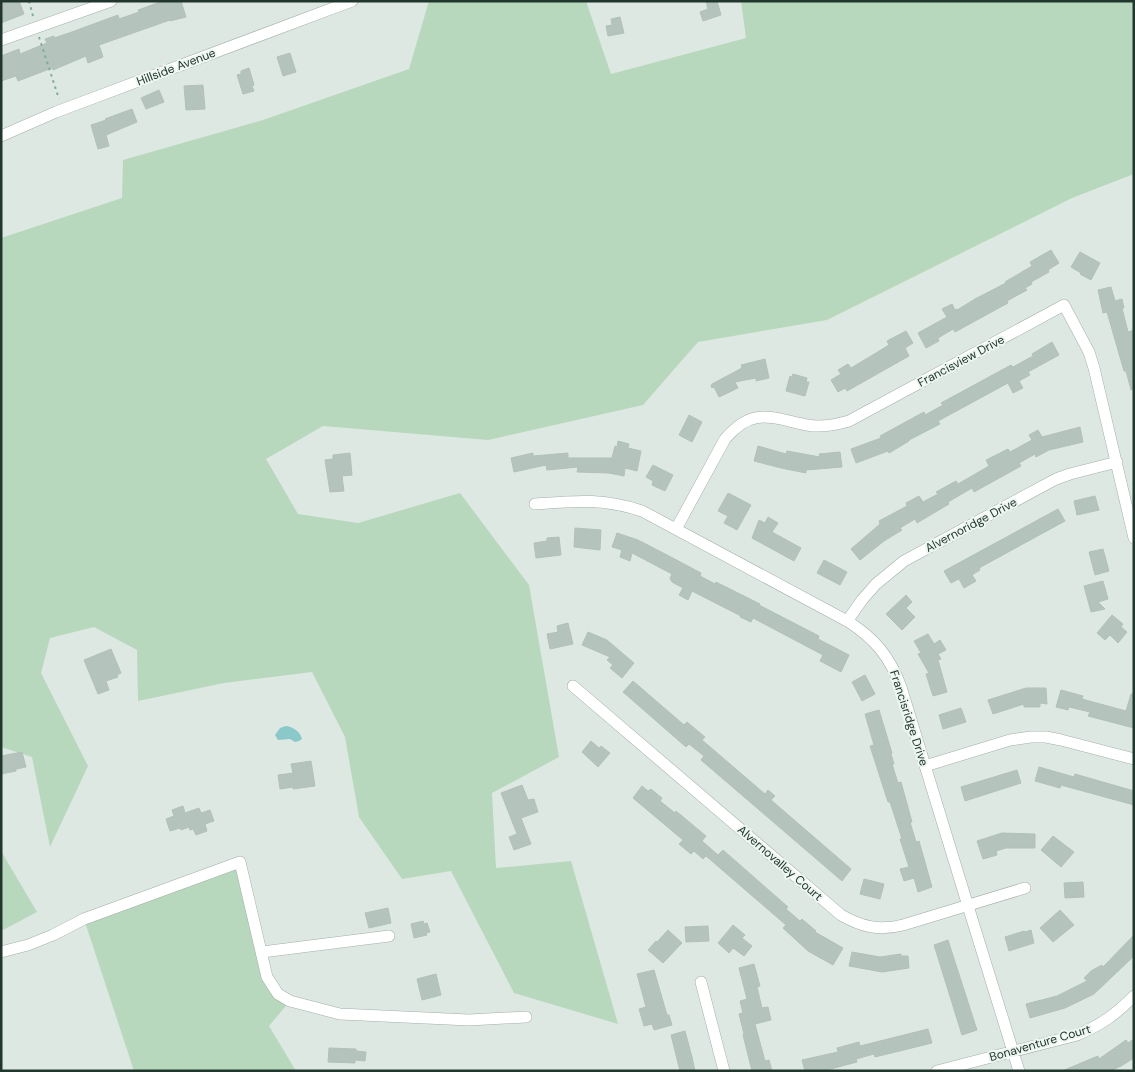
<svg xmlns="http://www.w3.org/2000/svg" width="1135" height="1072" font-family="'DM Sans',sans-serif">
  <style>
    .green { fill: #b8d8bd }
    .water { fill: #8ac8ca }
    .building { fill: #b4c3bb; stroke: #b1c1b9 }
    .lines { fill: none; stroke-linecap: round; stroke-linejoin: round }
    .minor-casing { stroke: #a2afa9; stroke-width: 12 }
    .path { stroke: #81aa98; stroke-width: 2; stroke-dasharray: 2.5 4; stroke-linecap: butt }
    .minor { stroke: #fff; stroke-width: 11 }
    .labels { text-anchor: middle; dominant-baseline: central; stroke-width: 4; stroke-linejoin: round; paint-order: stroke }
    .street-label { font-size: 12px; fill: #21372e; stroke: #eef6f1 }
  </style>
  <rect width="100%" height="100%" fill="#dee8e3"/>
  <path class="green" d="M429,1H586L611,74L746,38L741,1H1134V174L1072,198L827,320L698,342L643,405L488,440L323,426L266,459L298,514L358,523L460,493L529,585L559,757L492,793L496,868L571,861L618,1024L514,993L451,871L402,879L359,817L345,737L312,672L224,683L138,701L137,650L94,627L50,638L41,673L88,766L50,847L32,757L1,747V238L122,198L123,160L263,120L409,69Z
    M1,851L37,912L1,931Z
    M240,862L267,977L290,1001L269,1026L296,1071H134L84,919Z"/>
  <path class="water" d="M286,726C293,727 300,731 302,739L299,741L295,742L290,739L278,740L275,735L280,728Z"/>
  <path class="building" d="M1,1H19L24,14L1,23Z
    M163,1H181L186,17L170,21V20L99,45L103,57L88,63L86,56L53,70L52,68L18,81L16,76L1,81V56L19,49L20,54L47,43L45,39L54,36V38L69,33L118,15L119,19L139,12L138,10Z
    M706,1H717L721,15L703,21L700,12L708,9Z
    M620,17L624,33L608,36L606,26L612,25L611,19Z
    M290,53L296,72L283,76L277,57Z
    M249,68L254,85L252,86L254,91L243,94L237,75L241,74V71Z
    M203,85L205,109L186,110L184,86Z
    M159,90L164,102L146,109L141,98Z
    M132,109L137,122L106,135L109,146L98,149L91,125L106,120L105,119Z
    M1051,250L1059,263L1048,270L1049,272L1031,282L1032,284L1025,288L1027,290L1007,301L1008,303L955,332L953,329L938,338L939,341L926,348L918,333L947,317L942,309L952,304L955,310L957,309V310L975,299L1006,283L1005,282L1032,266L1030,262Z
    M1080,252L1100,263L1091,280L1080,274L1081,273L1071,267Z
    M1111,287L1115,301L1122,299L1124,308H1122L1128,332L1134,330V341L1132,342L1134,350V389L1131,390L1126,371H1124L1107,312L1103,313L1098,290Z
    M906,331L913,343L905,348L909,356L847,391L845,388L838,392L831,380L841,374L838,370L848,364L851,368L871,356L889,345L887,341Z
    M1052,342L1059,355L1028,372L1030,375L1019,381L1023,388L1013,393L1008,383L938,421L940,424L909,440V441L889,453L888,451L856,463L851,449L881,438L880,436L924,412L925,415L943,405L941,403L1011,365L1013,367L1033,356L1032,354Z
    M765,359L769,378L756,381V378L735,382L738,388L719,397L714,387L712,388L711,386L712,384L742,368L741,365Z
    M793,374L807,378L806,382H809L805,396L786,391L790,376L792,377Z
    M689,415L702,422L692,442L679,435Z
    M1080,427L1083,442L1049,450L1036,457L1035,454L1019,463L1021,466L974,492L972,488L948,502L949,504L917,523L915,519L900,528L902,530L884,541L860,560L851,549L880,524L879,521L907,506L906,503L919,496L923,502L938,494L936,492L956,481L958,484L989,466L986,460L1008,449L1010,452L1032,440L1029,435L1038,430L1042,437Z
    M618,441L629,444L628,448L641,451L637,471L625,468L624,476L609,473L577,472L578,467L547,470L546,465L514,472L511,458L533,453V456L568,453V458H612L615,446L617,447Z
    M758,446L786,454L787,451L820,457L819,454L840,452L842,467L806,470V473L781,468L754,461Z
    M350,453L352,475L342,476L344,491L330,492L325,460L333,459V455Z
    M653,465L673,475L665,491L652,485L653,481L646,477Z
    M728,493L751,505L737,530L724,523L728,516L718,511Z
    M1095,496L1099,510L1077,515L1074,501Z
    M1058,509L1065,521L979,568L980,570L972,575L976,581L964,588L959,579L951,583L944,571Z
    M768,517L778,523L772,532L801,548L794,561L752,538L759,520L765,523Z
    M575,528L601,530L600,550L574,547Z
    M617,533L638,540L669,556L701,573L700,576L715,584L716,582L760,604L759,605L819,636L818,639L849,655L841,672L820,661L823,655L753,618L751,622L740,617L741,616L692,591L688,600L679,595L683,588L672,582L670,578L672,574L632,553L630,561L620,557L622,550L612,547Z
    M559,537L561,555L536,558L534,543L547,541V538Z
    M1103,549L1109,571L1095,575L1089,552Z
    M824,560L847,572L840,585L817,573Z
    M1103,581L1108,599L1098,602L1105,609L1091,612L1084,586Z
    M906,595L912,602L906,608L915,617L902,630L886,614Z
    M1112,615L1123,624L1121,627L1127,632L1118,643L1110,635L1105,640L1097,633Z
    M568,623L573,644L550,649L547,634L558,632L557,626Z
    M588,632L607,640L634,663L622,678L610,668L613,665L607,660L610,657L582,645Z
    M928,634L934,644L940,640L946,650L938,654L941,659L938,660L947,692L933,696L926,674L929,673L918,654L921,653L914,641Z
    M111,649L121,673L117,675L118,677L106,681L109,690L98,694L84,660Z
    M865,675L875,694L862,701L852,682Z
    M633,681L684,725L687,722L705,737L702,740L765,794L768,790L775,796L771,800L851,869L842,881L701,760L704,756L689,744L686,747L623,692Z
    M1026,688H1046L1047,704L1040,703V707H1024V704L993,714L988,700Z
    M1061,690L1083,696L1082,699L1126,711L1131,694H1134V728L1088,716L1090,712L1069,707L1068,710L1056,707Z
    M961,708L966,722L943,729L939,715Z
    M879,710L892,753L891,754L894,764H892L898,783L901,782L912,822H910L916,842L919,841L932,887L918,892L914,878L904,881L900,869L909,867L900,839H902L890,802H888L870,746L874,745L865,714Z
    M591,741L599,748L601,746L610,753L598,767L582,752Z
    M22,752L26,767L16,769V771L1,774V756Z
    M311,761L315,786L293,789V787L280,789L278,775L293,773L291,764Z
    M1039,767L1074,777L1075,774L1134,791V805L1061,785L1060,788L1035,781Z
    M1017,770L1021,783L965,801L961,787Z
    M522,785L528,800L534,799L538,812L521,818L531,844L514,850L509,837L517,834L501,793Z
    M642,786L648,791L651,789L662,798L660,801L675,813L676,811L706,836L702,841L718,855L723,850L788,907L786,909L800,921L802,919L816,931L815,932L843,948L833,965L808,951L783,928L786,925L706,856L703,859L694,851L691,854L679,844L683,840L633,798Z
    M183,806L185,813L199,808L201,813L210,810L214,821L205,824L207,831L196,835L193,829L190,830L189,827L181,830L180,828L170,831L166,819L174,816L172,810Z
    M1002,833L1035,834V848H1006L996,851L997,855L983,859L977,841Z
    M1053,836L1074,852L1061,867L1041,850Z
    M864,879L884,884L880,899L860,894Z
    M1083,882L1084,897L1065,898L1064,883Z
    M388,908L391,923L369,928L365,913Z
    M1060,910L1074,925L1053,942L1040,928Z
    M423,921L424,924L427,923L430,932L426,933L427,935L414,938L411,924Z
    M733,925L745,935L742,938L752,946L744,956L733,948L729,953L718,943Z
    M708,926L709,941L686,942L685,927Z
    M668,930L682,943L663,963L648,950L656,941L657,942Z
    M1031,930L1034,943L1009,951L1005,937L1024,931L1025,932Z
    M1134,935V956L1094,994L1065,1008L1030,1018L1026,1004L1057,996L1087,981L1084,978L1091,971L1102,965L1103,967Z
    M948,940L977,1030L962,1035L934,945Z
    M852,952L880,957L901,954V956H908L909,968L882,972L849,966Z
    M754,964L760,986L757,987L762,1008L768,1007L771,1020L755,1024L765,1061L769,1060L772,1071H752L743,1035L744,1034L739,1014L743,1013L740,1001L747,999L739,968Z
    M654,970L667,1015H669L672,1025L654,1030L652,1024L644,1026L639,1009L646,1007L637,974Z
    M436,974L441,995L422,1000L417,979Z
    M928,1029L932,1043L875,1057L874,1054L856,1059L857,1062L823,1071H805L802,1060L838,1052L837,1048L859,1042L860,1046Z
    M685,1031L692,1057L695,1071H680L671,1035Z
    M1134,1039V1058L1121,1066L1110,1071H1062L1098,1056L1099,1059L1126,1040L1128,1043Z
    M329,1048L356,1049V1051L366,1052L365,1061L355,1060V1063L328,1062Z"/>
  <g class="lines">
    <defs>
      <path id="minor" d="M1,40L111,1
        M1,136L56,112L352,1
        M535,504C576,501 602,498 642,511L849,622C875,639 890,657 901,687L968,906L1019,1071
        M676,529L725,439C753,406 771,418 807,425C821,428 835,425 849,421L1064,305L1089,352L1094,368L1134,538
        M849,622L850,617L862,600L876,584L904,561L1056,479L1070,474L1117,462
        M573,686L841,915C862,927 879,931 903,925L1025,888
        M925,766L1010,740L1031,737H1046L1061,740L1134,759
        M1,952L28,945L53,935L84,919L240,862L267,977L278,994L290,1001L340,1014L469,1020L526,1017
        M262,952L389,936
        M701,982L724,1071
        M937,1071L1077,1035C1102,1024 1114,1016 1134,996"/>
    </defs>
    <use href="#minor" class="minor-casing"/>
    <path class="path" d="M29,1L33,16
      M39,37L59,99"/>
    <use href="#minor" class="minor"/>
  </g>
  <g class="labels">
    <g class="street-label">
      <text transform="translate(176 67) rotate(-21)">Hillside Avenue</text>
      <text transform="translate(961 361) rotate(-28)">Francisview Drive</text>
      <text transform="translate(971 525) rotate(-28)">Alvernoridge Drive</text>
      <text transform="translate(909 718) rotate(72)">Francisridge Drive</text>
      <text transform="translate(780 863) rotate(41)">Alvernovalley Court</text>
      <text transform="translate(1040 1043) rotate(-16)">Bonaventure Court</text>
    </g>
  </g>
  <rect width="1135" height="1072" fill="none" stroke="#21372e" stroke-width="5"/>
</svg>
